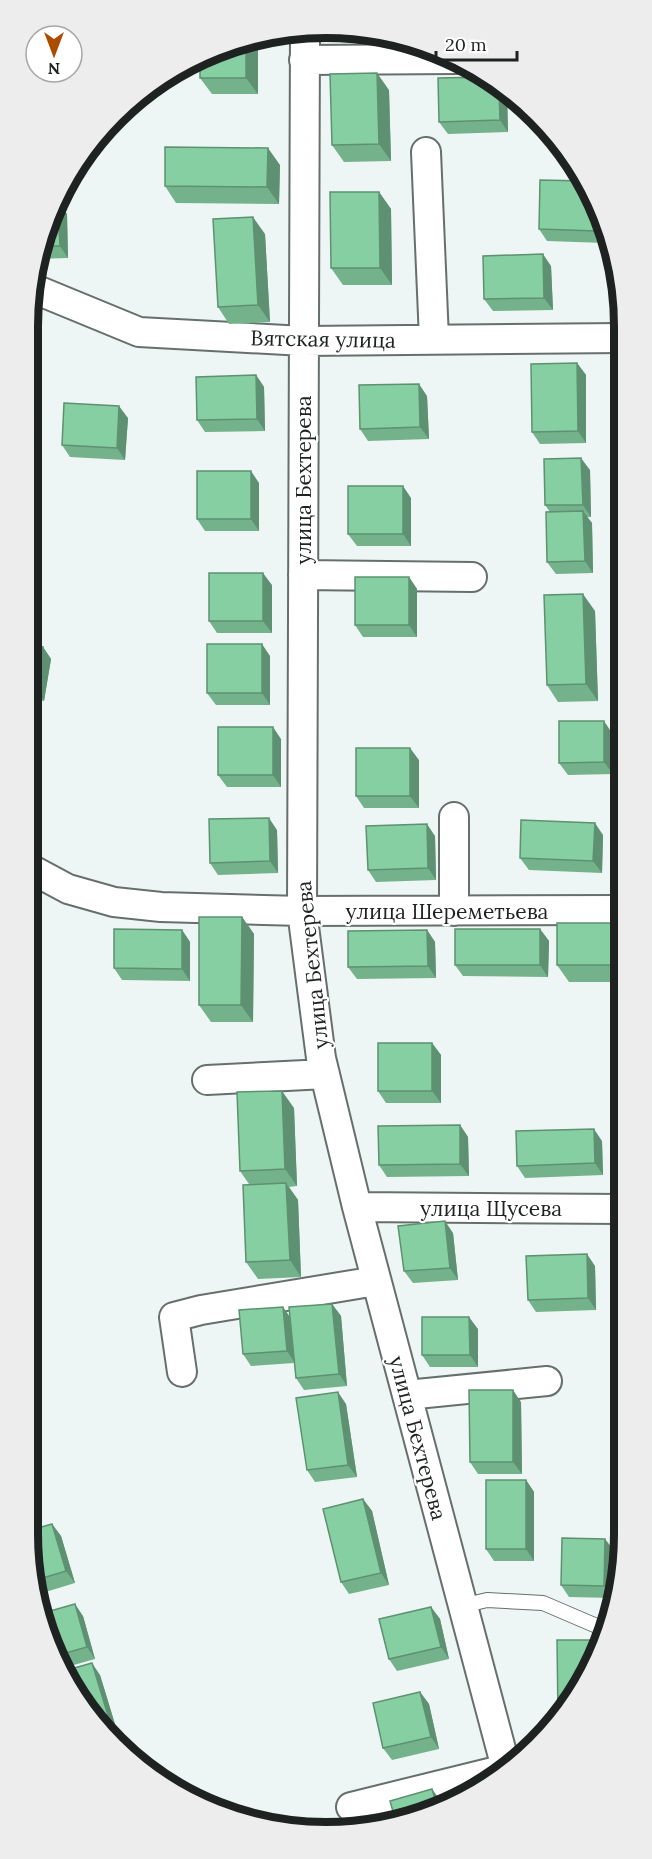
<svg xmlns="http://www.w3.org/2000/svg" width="652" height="1859" font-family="Lora,serif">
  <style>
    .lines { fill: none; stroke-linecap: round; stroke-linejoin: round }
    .service-casing { stroke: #676f6d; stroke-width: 16 }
    .minor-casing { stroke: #676f6d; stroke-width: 32 }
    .service { stroke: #fff; stroke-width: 14 }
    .minor { stroke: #fff; stroke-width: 28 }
    .wall { fill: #73b28b }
    .shaded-wall { fill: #5e9171 }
    .building { fill: #86cfa2; stroke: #5e9171; stroke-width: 1.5 }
    .labels { text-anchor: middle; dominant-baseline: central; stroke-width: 4.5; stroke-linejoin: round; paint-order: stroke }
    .street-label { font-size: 21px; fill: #1e2221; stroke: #fff }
    .rim { fill: none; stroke: #1e2221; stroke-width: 8 }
  </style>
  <rect width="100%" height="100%" fill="#edf6f4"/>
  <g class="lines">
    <defs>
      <path id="service" d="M462,1606L487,1600L543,1603L606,1630"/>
      <path id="minor" d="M305,31L302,911L321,1058L357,1207L506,1768
        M304,60L457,59
        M426,152L434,339
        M32,288L139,332L304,341L622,338
        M303,575L472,577
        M454,817V911
        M27,867L68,889L114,902L161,907L302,911L624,910
        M207,1080L325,1074
        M357,1207L624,1209
        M182,1372L174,1317L201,1310L376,1281
        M407,1395L547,1381
        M351,1807L505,1769"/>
    </defs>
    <use href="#service" class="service-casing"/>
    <use href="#minor" class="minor-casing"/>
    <use href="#service" class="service"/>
    <use href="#minor" class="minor"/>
  </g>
  <path class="wall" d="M258,39V94H212L200,78Z
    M488,77L507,93L508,132L448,134L439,122Z
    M389,90L391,161L344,162L332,145Z
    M280,165L279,204L176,203L165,186Z
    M585,181L605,243L547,241L539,229Z
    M379,192L391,209L392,285H343L331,268Z
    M59,204L67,214L68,258L36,259L37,249Z
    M265,234L270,322L229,324L218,307Z
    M551,266L553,310L493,311L484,299Z
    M577,363L586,375V443L540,444L532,432Z
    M256,375L264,387L265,431L205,432L197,420Z
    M427,396L429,439L368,441L360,429Z
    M128,418L125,460L70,457L62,445Z
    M590,470L591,517H587L592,523L593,573L556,574L547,562L550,512L545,505Z
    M259,483V531H205L197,519Z
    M411,498V546H357L348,534Z
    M409,577L417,589V637H363L355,625Z
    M272,585V633H217L209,621Z
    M595,611L598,701L558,702L547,685Z
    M27,645L43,647L51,659L44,701L27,698Z
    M270,656V705H216L207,693Z
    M612,733L613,774L568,775L559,763Z
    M281,739V787H227L218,775Z
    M419,760V808H364L356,796Z
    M277,830L278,873L218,875L210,863Z
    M603,835L602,873L529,870L520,858Z
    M435,836L436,880L376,882L368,870Z
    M242,917L254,934L253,1022H211L199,1005Z
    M624,923V982H569L557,965Z
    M540,929L549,941L548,977L463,976L455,965Z
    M182,930L190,942V981L122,980L114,968Z
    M427,930L435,942L436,978L357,979L348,967Z
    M432,1043L441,1055V1103H386L378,1091Z
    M294,1108L297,1186L289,1187L298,1200L301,1277L258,1279L246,1262L249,1184L240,1171Z
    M460,1125L468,1137L469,1176L387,1177L379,1165Z
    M624,1128V1176L615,1164Z
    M602,1141L603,1175L525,1178L517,1166Z
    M453,1233L458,1280L413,1283L404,1271Z
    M595,1266L596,1310L536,1312L528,1300Z
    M332,1304L341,1316L347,1386L304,1390L296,1378L294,1363L251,1366L243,1354L283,1307L290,1317Z
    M478,1329V1367H430L422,1355Z
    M27,1397L33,1405L39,1474L27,1475Z
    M521,1402L522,1474H478L470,1462Z
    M346,1404L357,1477L315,1482L307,1470Z
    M526,1480L534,1492V1561H494L486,1549Z
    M363,1499L372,1511L389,1585L349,1594L341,1582Z
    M52,1524L61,1536L75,1583L39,1594L27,1533Z
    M605,1539L614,1551L613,1598L569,1597L561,1585Z
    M431,1607L440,1619L449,1659L397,1671L389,1659Z
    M83,1616L95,1659L63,1668L50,1647Z
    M64,1671L100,1675L118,1734L109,1737L101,1730Z
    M420,1692L429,1704L439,1749L392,1760L383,1748Z"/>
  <path class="shaded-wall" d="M258,39V94L246,78V43Z
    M377,73L389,90L391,161L379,144Z
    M499,86L507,93L508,132L500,120Z
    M268,148L280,165L279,204L267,187Z
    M379,192L391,209L392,285L380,268Z
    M59,204L67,214L68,258L60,246L58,206Z
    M597,204L605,230V243L597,231Z
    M253,217L265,234L270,322L258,305Z
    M543,254L551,266L553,310L544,298Z
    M577,363L586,375V443L578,431Z
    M256,375L264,387L265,431L257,419Z
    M419,384L427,396L429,439L420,427Z
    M119,406L128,418L125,460L117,448Z
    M581,458L590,470L591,517L583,505Z
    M251,471L259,483V531L251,519Z
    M403,486L411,498V546L403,534Z
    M583,511L592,523L593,573L585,561Z
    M263,573L272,585V633L263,621Z
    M409,577L417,589V637L409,625Z
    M583,594L595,611L598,701L586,684Z
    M262,644L270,656V705L262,693Z
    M43,647L51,659L44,701L36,689Z
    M604,721L612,733L613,774L604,762Z
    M273,727L281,739V787L273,775Z
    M410,748L419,760V808L410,796Z
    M269,818L277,830L278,873L270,861Z
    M595,823L603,835L602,873L593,861Z
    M427,824L435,836L436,880L428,868Z
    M242,917L254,934L253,1022L241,1005Z
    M540,929L549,941L548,977L540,965Z
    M182,930L190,942V981L182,969Z
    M427,930L435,942L436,978L428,966Z
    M432,1043L441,1055V1103L432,1091Z
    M282,1091L294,1108L297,1186L285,1169Z
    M460,1125L468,1137L469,1176L460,1164Z
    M594,1129L602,1141L603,1175L595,1163Z
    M286,1183L298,1200L301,1277L290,1260Z
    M445,1221L453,1233L458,1280L450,1268Z
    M587,1254L595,1266L596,1310L588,1298Z
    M332,1304L341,1316L347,1386L339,1374Z
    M283,1307L291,1319L295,1363L287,1351Z
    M469,1317L478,1329V1367L470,1355Z
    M513,1390L521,1402L522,1474L513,1462Z
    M338,1392L346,1404L357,1477L348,1465Z
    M27,1397L33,1405L39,1474L30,1462L27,1422Z
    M526,1480L534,1492V1561L526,1549Z
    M363,1499L372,1511L389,1585L381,1573Z
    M52,1524L61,1536L75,1583L66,1571Z
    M605,1539L614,1551L613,1598L604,1586Z
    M75,1604L83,1616L95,1659L87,1647Z
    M431,1607L440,1619L449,1659L441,1647Z
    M92,1663L100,1675L118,1734L110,1722Z
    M420,1692L429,1704L439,1749L431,1737Z
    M432,1789L443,1804L437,1806Z"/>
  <path class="building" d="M246,43V78H200V59Z
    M377,73L379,144L332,145L330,74Z
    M488,77L499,86L500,120L439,122L438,78Z
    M165,147L268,148L267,187L165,186Z
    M540,180L585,181L594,194L597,204V231L539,229Z
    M330,192H379L380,268H331Z
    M58,206L60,246H38Z
    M253,217L258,305L218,307L213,219Z
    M543,254L544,298L484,299L483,256Z
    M577,363L578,431L532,432L531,364Z
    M256,375L257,419L197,420L196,377Z
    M419,384L420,427L360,429L359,385Z
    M64,403L119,406L117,448L62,445Z
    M581,458L583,505H545L544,459Z
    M197,471H251V519H197Z
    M348,486H403V534H348Z
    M583,511L585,561L547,562L546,512Z
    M209,573H263V621H209Z
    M355,577H409V625H355Z
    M583,594L586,684L547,685L544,595Z
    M207,644H262V693H207Z
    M27,645L43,647L36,689L27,688Z
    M559,721H604V762L559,763Z
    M218,727H273V775H218Z
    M356,748H410V796H356Z
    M269,818L270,861L210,863L209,819Z
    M521,820L595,823L593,861L520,858Z
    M427,824L428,868L368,870L366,826Z
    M199,917H242L241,1005H199Z
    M557,923H624V965H557Z
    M114,929L182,930V969L114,968Z
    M455,929H540V965H455Z
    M427,930L428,966L348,967V931Z
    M378,1043H432V1091H378Z
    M282,1091L285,1169L240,1171L237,1092Z
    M460,1125V1164L379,1165L378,1126Z
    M614,1128H624V1164H615Z
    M594,1129L595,1163L517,1166L516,1131Z
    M286,1183L290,1260L246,1262L243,1185Z
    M445,1221L450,1268L404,1271L398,1226Z
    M587,1254L588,1298L528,1300L526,1256Z
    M625,1302V1356H623Z
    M332,1304L339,1374L296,1378L289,1307Z
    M283,1307L287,1351L243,1354L239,1310Z
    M422,1317H469L470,1355H422Z
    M469,1390H513V1462H470Z
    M338,1392L348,1465L307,1470L296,1398Z
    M27,1422L30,1462L27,1463Z
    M486,1480H526V1549H486Z
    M363,1499L381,1573L341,1582L323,1509Z
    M52,1524L66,1571L36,1580L27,1531Z
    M562,1538L605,1539L604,1586L561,1585Z
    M75,1604L87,1647L55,1656L50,1647L43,1613Z
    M431,1607L441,1647L389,1659L379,1619Z
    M557,1640H602L574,1699L558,1716Z
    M92,1663L110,1722L98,1725L64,1671Z
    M420,1692L431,1737L383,1748L373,1703Z
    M432,1789L437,1806L403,1822H396L390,1801Z"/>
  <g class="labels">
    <g class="street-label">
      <text transform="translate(323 339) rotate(1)">Вятская улица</text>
      <text transform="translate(303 480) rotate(-90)">улица Бехтерева</text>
      <text x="447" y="911">улица Шереметьева</text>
      <text transform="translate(312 965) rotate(-96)">улица Бехтерева</text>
      <text x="491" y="1208">улица Щусева</text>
      <text transform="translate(418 1438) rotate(75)">улица Бехтерева</text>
    </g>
  </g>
  <path d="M0 0H652V1859H0ZM326 38H326A288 288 0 0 1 614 326V1534A288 288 0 0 1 326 1822H326A288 288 0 0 1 38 1534V326A288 288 0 0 1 326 38Z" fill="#ededed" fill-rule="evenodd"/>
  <path class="rim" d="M326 38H326A288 288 0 0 1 614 326V1534A288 288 0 0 1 326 1822H326A288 288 0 0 1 38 1534V326A288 288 0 0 1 326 38Z"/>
  <g transform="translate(54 54) rotate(180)"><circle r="28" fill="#ffffff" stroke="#a5a7a6" stroke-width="1.5"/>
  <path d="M0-4.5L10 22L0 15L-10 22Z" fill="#ac4c00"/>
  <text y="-9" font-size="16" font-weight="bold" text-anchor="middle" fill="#1e2221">N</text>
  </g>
  <path d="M436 51v9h81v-9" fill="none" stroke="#1e2221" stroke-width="3"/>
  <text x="445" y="51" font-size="18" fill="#1e2221" stroke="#ffffff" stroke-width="4.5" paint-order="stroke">20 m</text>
</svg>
